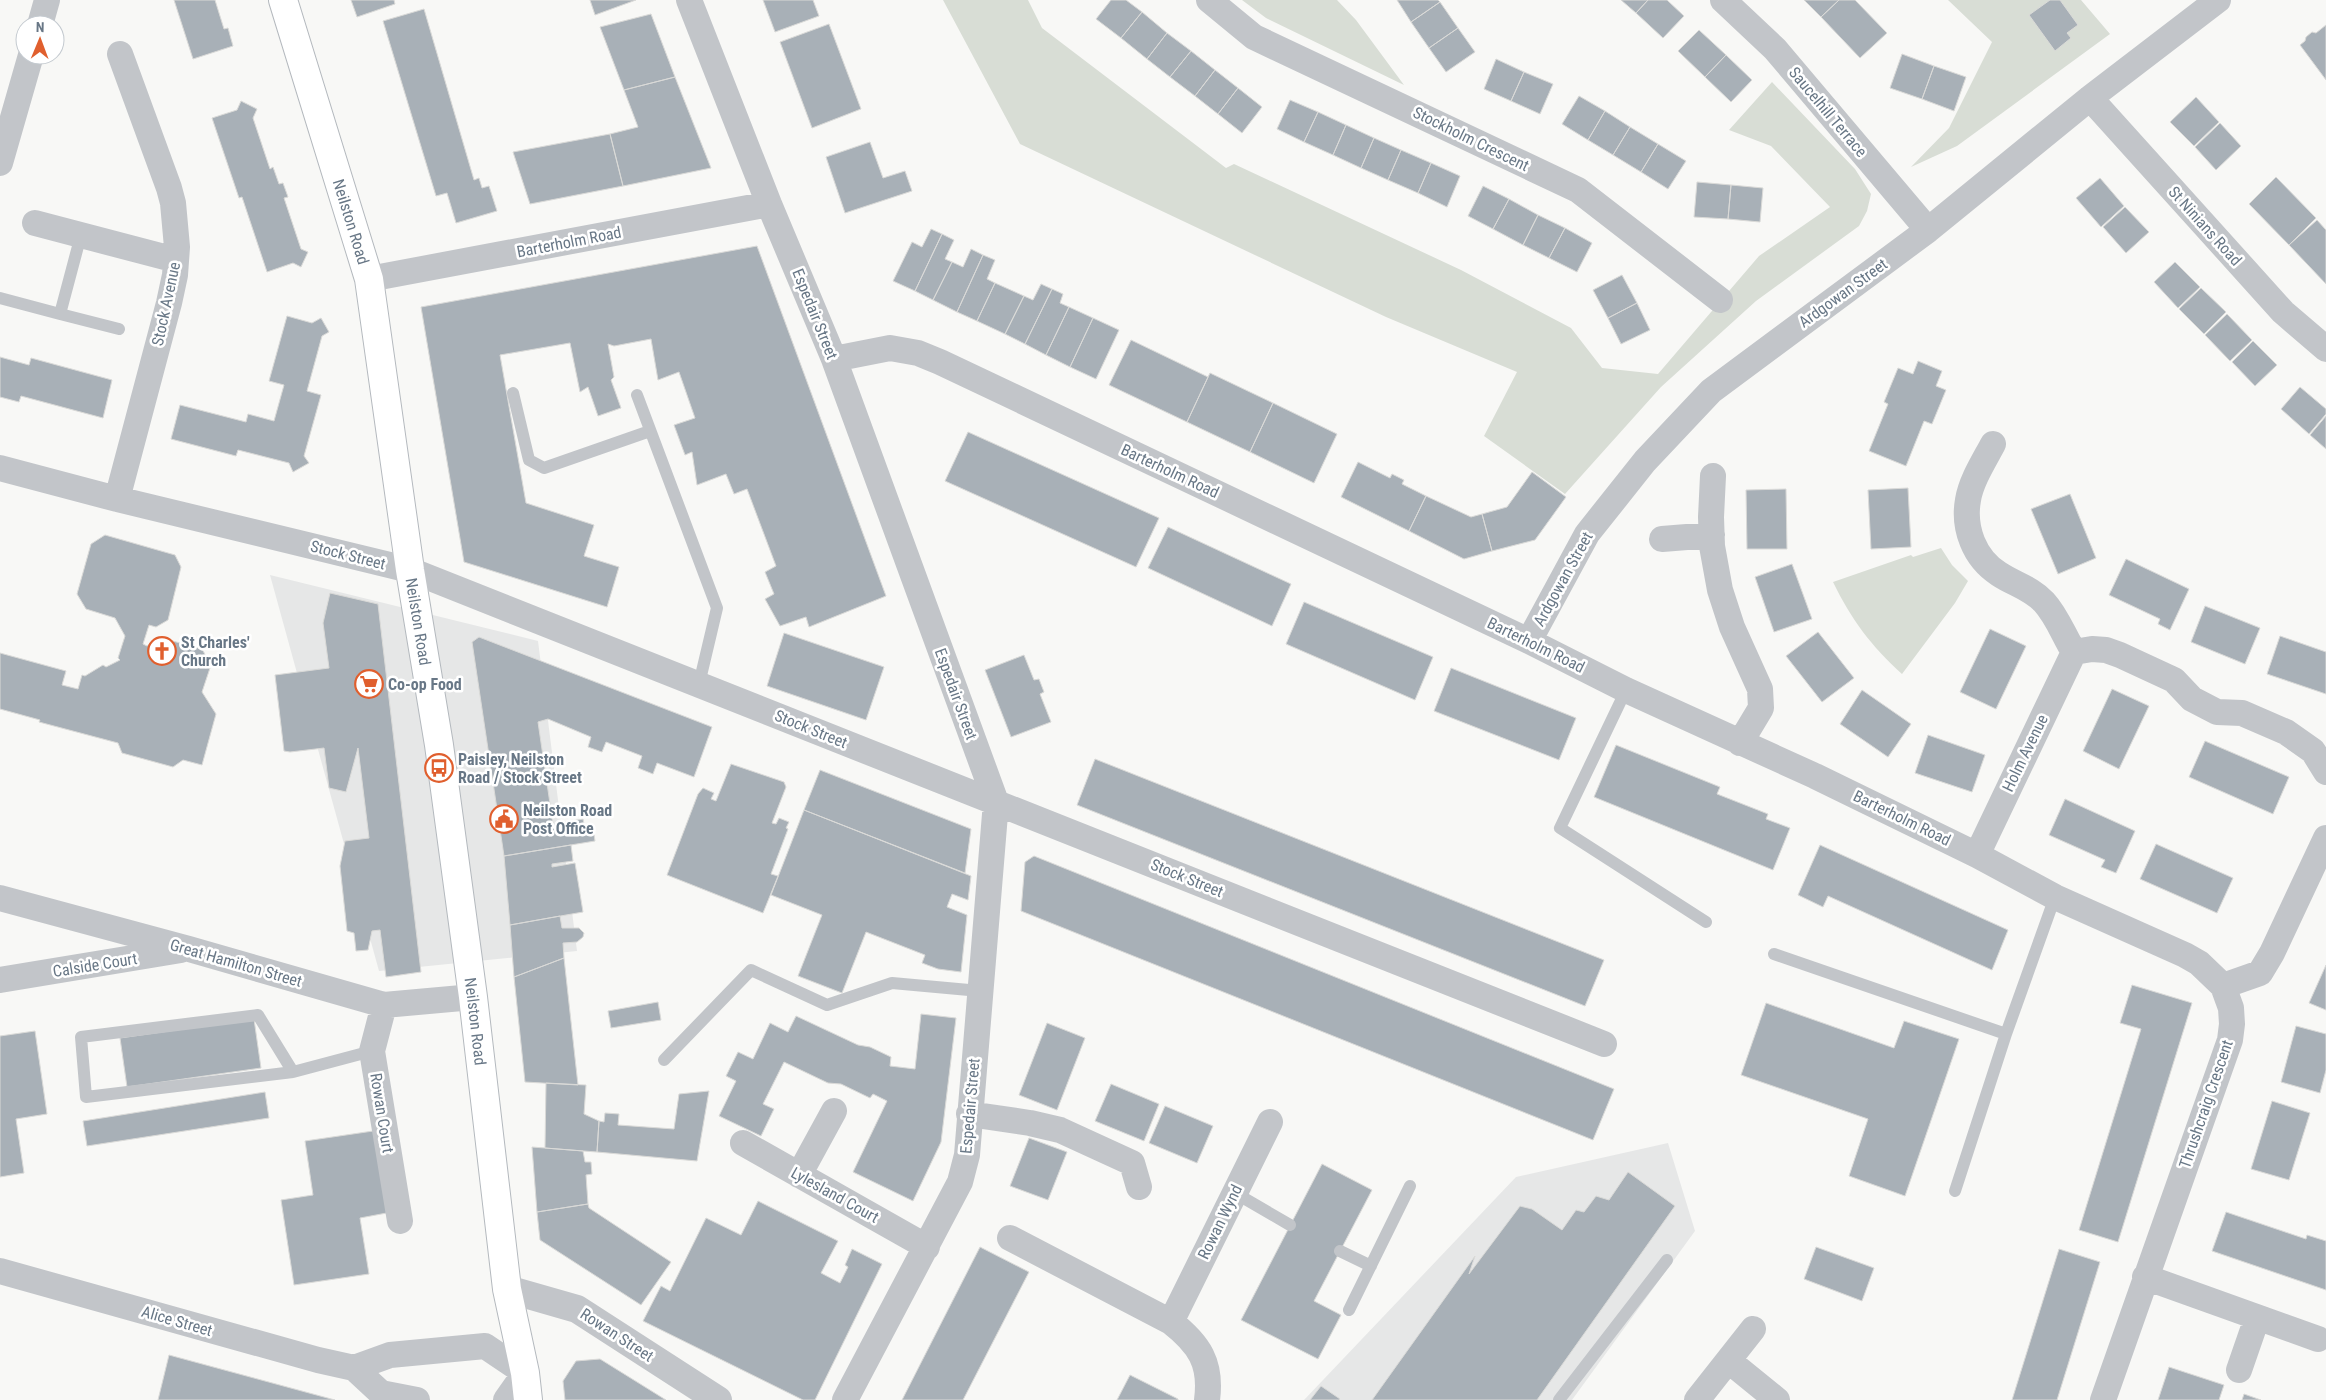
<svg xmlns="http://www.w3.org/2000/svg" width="2326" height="1400" font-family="'Roboto Condensed',sans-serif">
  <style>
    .built { fill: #e6e7e7 }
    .green { fill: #d8ddd5 }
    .building { fill: #a8b0b7; stroke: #dadad8 }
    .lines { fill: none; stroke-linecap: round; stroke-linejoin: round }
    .secondary-casing { stroke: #b4b9be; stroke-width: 30 }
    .service { stroke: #c2c5c9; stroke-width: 12 }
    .minor { stroke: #c2c5c9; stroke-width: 26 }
    .tertiary { stroke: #c2c5c9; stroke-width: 28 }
    .secondary { stroke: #fff; stroke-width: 28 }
    .labels { text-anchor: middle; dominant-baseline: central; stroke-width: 5; stroke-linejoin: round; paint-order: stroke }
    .street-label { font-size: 16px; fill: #687786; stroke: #fff }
    .poi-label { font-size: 16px; font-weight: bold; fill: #687786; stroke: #fff; text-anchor: start }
  </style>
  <rect width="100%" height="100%" fill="#f8f8f6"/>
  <path class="built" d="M270,575L538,641L577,951L379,971Z
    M1668,1143L1695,1231L1572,1400H1304L1516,1177Z"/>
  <path class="green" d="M943,0H1028L1042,28L1226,168L1234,164L1461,270L1571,328L1602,368L1658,374L1759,256L1830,207L1771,146L1729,130L1772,82L1855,169L1871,194L1867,211L1859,226L1756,301L1661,387L1565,494L1484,436L1517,372L1386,317L1020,144Z
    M1242,0H1337L1356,20L1404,85L1266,18Z
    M1948,0H2081L2110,34L1957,146L1911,167L1949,128L1992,42Z
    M1941,548L1952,565L1968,581L1955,603L1902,674C1871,646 1851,619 1833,582L1911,555L1913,557Z"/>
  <path class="building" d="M174,0H215L224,29L228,28L233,46L193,59Z
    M351,0H394L395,4L357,17Z
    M590,0H636L595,15Z
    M763,0H813L819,16L775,32Z
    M1111,0H1126L1142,12L1121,38L1096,19Z
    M1397,0H1438L1440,2L1411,22Z
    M1621,0H1648L1636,13Z
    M1648,0H1667L1684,16L1663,38L1636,13Z
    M1804,0H1839L1821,17Z
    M1839,0H1855L1887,33L1860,58L1821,17Z
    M2050,0H2060L2078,25L2067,33L2071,38L2055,51L2029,15Z
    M1440,2L1458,28L1429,48L1411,22Z
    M424,9L474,180L479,178L482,188L489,186L497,211L456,223L447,193L436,196L383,21Z
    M1142,12L1167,33L1147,59L1121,38Z
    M651,14L675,77L624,90L600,27Z
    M829,24L861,109L812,128L780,42Z
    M2326,25V80L2300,45L2305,41L2306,37L2312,32L2316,33Z
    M1458,28L1475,52L1446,72L1429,48Z
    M1699,30L1726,55L1705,77L1678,51Z
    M1167,33L1191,51L1170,77L1147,59Z
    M1191,51L1215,70L1195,96L1170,77Z
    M1902,54L1934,66L1922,99L1890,88Z
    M1726,55L1752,80L1731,102L1705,77Z
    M1496,59L1524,72L1511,101L1484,89Z
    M1934,66L1966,77L1954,111L1922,99Z
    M1215,70L1238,88L1218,114L1195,96Z
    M1524,72L1553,84L1540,114L1511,101Z
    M675,77L711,168L623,186L610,134L638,127L624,90Z
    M1238,88L1262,107L1242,133L1218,114Z
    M1579,96L1605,111L1588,140L1562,124Z
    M2196,97L2219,122L2194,146L2170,122Z
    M1290,100L1318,112L1304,142L1277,129Z
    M241,101L257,109L253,118L270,169L273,167L279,184L283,183L288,197L284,198L301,249L308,252L301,267L293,263L267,272L242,197L239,198L212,118L237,110Z
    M1605,111L1630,127L1613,155L1588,140Z
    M1318,112L1346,125L1333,155L1304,142Z
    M2220,123L2241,146L2216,170L2195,147Z
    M1346,125L1374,138L1361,168L1333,155Z
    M1630,127L1658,144L1641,172L1613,155Z
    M610,134L623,186L530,204L513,152Z
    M1374,138L1401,150L1388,180L1361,168Z
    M870,142L883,178L905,171L912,191L845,213L826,157Z
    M1658,144L1686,161L1668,189L1641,172Z
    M1401,150L1431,163L1418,193L1388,180Z
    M1431,163L1460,176L1447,207L1418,193Z
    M2276,177L2316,218L2289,245L2249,204Z
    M2100,178L2124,206L2101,227L2076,198Z
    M1697,182L1731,185L1728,219L1694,217Z
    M1731,185L1763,188L1760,222L1728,219Z
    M1483,186L1509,199L1493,229L1468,216Z
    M1509,199L1538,215L1523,245L1493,229Z
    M2125,207L2149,232L2126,253L2103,227Z
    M1538,215L1565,228L1549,258L1523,245Z
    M2317,220L2326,230V284L2289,245Z
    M1565,228L1592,243L1577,272L1549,258Z
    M931,229L942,234L915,291L893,281L912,242L922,247Z
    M942,234L954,240L945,259L952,262L933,300L915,291Z
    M757,246L886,596L809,627L806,617L780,626L765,599L774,594L765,572L776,566L747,489L734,494L726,474L697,485L692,452L685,455L674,425L695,418L679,372L658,380L651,339L614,346L608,344L614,377L611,380L621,408L598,416L588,387L580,392L570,343L500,355L526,503L594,525L584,556L619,567L607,607L464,562L421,307Z
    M971,249L983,255L957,312L933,300L952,262L963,267Z
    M983,255L995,260L987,279L995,283L977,321L957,312Z
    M2175,262L2200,287L2178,308L2154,282Z
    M1622,275L1637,303L1608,318L1593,290Z
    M995,283L1024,296L1005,334L977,321Z
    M1041,284L1052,289L1025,344L1005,334L1024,296L1033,300Z
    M2201,288L2226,312L2204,334L2179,309Z
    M1052,289L1063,294L1060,303L1069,307L1046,355L1025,344Z
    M1637,303L1650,330L1621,344L1608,318Z
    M1069,307L1093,318L1070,367L1046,355Z
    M2227,314L2252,340L2230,361L2205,335Z
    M287,316L312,323L321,318L329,332L322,336L307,391L321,395L304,456L309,463L293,472L289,463L238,450L236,456L171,439L180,405L246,422L248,414L274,421L284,385L269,381Z
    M1093,318L1119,330L1096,379L1070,367Z
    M1131,340L1208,377L1187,422L1109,385Z
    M2253,341L2277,365L2255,386L2232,362Z
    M0,357L29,365L31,358L112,380L103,418L21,396L19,402L0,397Z
    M1918,361L1942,371L1936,386L1946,390L1932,424L1924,421L1906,466L1869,451L1888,404L1884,402L1898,368L1913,374Z
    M1210,373L1273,403L1250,452L1187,422Z
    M2300,387L2326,409V414L2309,434L2281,409Z
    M1273,403L1337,434L1314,483L1250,452Z
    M2326,416V449L2310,435Z
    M968,432L1159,518L1136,567L945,481Z
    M1358,462L1390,478L1392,474L1404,480L1402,484L1426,496L1409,531L1341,497Z
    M1532,472L1566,497L1535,540L1492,551L1482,514L1507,507Z
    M1908,488L1911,547L1871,549L1868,490Z
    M1786,489L1787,549H1747L1746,490Z
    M2070,494L2096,558L2058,574L2031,509Z
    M1426,496L1471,517L1482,514L1492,551L1464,559L1409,531Z
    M1168,527L1291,584L1272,626L1148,568Z
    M105,535L175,555L181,567L168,620L156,627L149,625L143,644L147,646L158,637L202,649L211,665L202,692L216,714L202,765L183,760L173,767L122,753L118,743L39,722L40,720L0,709V653L66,671L62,685L78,689L82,675L85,676L103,665L106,667L120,660L118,658L125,636L115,618L86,609L77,594L91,544Z
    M2126,559L2189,589L2170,630L2158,624L2160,619L2109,595Z
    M1792,564L1812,619L1774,632L1755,577Z
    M330,593L378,604L421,972L386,977L380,930L372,931L368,950L356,951L354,933L347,931L340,866L345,841L369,838L358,748L346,792L329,788L324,748L290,752L284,751L275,675L329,668L323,623Z
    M1304,602L1433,657L1415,700L1286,644Z
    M2205,606L2260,628L2245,664L2191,642Z
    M1990,629L2026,646L1996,709L1960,692Z
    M1818,632L1854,678L1822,702L1786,656Z
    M784,633L884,667L866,720L767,686Z
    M2280,636L2326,652V694L2267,674Z
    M479,637L712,727L694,777L657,763L653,774L638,768L642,756L606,742L602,752L588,747L591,737L548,719L538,722L553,824L583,819L585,829L593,828L595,841L504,856L472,642Z
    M1024,655L1034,680L1039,679L1044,692L1040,694L1051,722L1011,737L985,670Z
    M1451,668L1576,718L1559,760L1434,711Z
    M2112,689L2149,706L2119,769L2083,751Z
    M1862,690L1911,724L1888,757L1840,724Z
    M1928,735L1985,755L1972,792L1915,773Z
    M2205,741L2289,777L2273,814L2189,777Z
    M1616,745L1720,787L1717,794L1768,814L1766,819L1790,828L1773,870L1594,797Z
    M1095,759L1604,960L1585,1006L1077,805Z
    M731,764L784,782L786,787L772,823L776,824L779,818L789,822L786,828L788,829L771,874L778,876L763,913L667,875L698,794L703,788L714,793L711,799L716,801Z
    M820,770L971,829L965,873L804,810Z
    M2065,799L2135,831L2116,873L2101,867L2105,860L2049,835Z
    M804,810L971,876L968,900L952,894L947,907L967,915L961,972L938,969L922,963L925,955L866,932L842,993L798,976L822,915L771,895Z
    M2156,844L2233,878L2217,913L2140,879Z
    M571,845L573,861L552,864V867L575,863L583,912L510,925L504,856Z
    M1820,845L2008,930L1992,970L1828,896L1823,907L1798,895Z
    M1034,856L1614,1089L1593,1140L1021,911L1025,862Z
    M560,916L562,928H579L584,933L583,937L577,942L563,943L564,958L514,977L510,925Z
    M564,958L578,1085L525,1082L514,977Z
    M2326,965V1010L2309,1003Z
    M2132,985L2192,1003L2118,1242L2079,1230L2141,1029L2120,1023Z
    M658,1002L661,1020L611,1028L608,1011Z
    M1766,1003L1894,1048L1904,1021L1959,1039L1905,1196L1849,1176L1868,1119L1741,1075Z
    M921,1014L956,1018L941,1142L913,1201L853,1172L887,1101L873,1094L870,1098L841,1084L828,1083L784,1062L763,1104L774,1109L761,1136L719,1116L736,1081L726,1076L738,1052L753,1059L770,1023L788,1032L796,1016L858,1045L870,1047L891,1057L890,1066L915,1069Z
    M254,1019L261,1068L127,1087L120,1038Z
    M1047,1023L1085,1038L1057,1110L1019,1095Z
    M2296,1026L2326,1034V1070L2320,1093L2281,1082Z
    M35,1031L47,1114L16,1119L24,1173L0,1177V1036Z
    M546,1083L586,1085L584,1114L599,1121L597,1152L545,1148Z
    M1111,1084L1159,1104L1144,1141L1095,1121Z
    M709,1091L697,1161L597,1152L599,1121L604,1122L605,1113L619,1114L618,1125L674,1129L679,1094Z
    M265,1092L269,1118L87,1146L83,1121Z
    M2272,1101L2310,1113L2289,1180L2251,1169Z
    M1165,1106L1213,1126L1197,1163L1149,1143Z
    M380,1130L392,1212L360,1218L369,1274L294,1285L281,1200L313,1195L305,1141Z
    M1029,1138L1067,1152L1048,1200L1010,1186Z
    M532,1147L583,1151L585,1162H591L592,1174L586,1175L588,1204L537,1212Z
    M1322,1164L1372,1190L1314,1301L1341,1315L1318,1359L1241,1320Z
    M1628,1172L1675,1206L1537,1400H1372L1475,1256L1469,1274L1520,1206L1532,1209L1562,1230L1576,1210L1584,1212L1596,1196L1609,1200Z
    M758,1201L838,1241L821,1273L840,1283L848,1267L845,1265L852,1249L882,1264L815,1400H803L643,1321L661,1286L670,1291L706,1218L741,1235Z
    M588,1204L589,1208L671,1262L641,1305L540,1240L537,1212Z
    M2226,1212L2306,1239L2307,1235L2326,1241V1290L2212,1251Z
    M980,1247L1029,1272L963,1400H902Z
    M1816,1247L1874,1268L1862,1301L1804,1279Z
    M2059,1249L2100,1262L2057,1400H2012Z
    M169,1355L335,1400H158Z
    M600,1359L666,1400H565L563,1381L576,1361Z
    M2169,1367L2224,1385L2219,1400H2158Z
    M1130,1375L1178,1399V1400H1117Z
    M1321,1386L1340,1399L1339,1400H1310Z
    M2244,1394L2261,1400H2242Z"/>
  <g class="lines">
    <defs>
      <g id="secondary">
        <path id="s1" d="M283,0L369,279L410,570L439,745L473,997L507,1289L525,1373L528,1400"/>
      </g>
    </defs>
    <use href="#secondary" class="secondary-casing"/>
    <path class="service" d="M0,298L60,314L81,235
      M60,314L119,329
      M513,393L529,460L544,468L650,431
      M637,395L717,608L699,684
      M1626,690L1560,828L1706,922
      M1774,954L2006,1034L2055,897
      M664,1060L751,970L827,1005L892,983L980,991
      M293,1072L258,1015L81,1037L86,1097L293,1072L372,1051
      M1955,1191L2006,1034
      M1235,1193L1290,1225
      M1340,1251L1371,1266
      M1349,1310L1410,1186
      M1559,1400L1667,1260"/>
    <path class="minor" d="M689,0L769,204L834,359L996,802L967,1155L960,1182L845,1400
      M1209,0L1254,37L1578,190L1720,300
      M1723,0L1775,49L1928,230
      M40,25L47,0
      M2090,98L2283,312L2326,349
      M0,163L31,55
      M35,223L176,260
      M369,279L769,204
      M834,359L890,348L918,353L940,362L1529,641L1626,690L1815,776L1977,855L2055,897L2185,955L2199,963L2223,986L2231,1008L2232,1024L2230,1040L2103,1400
      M1993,444C1984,461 1971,481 1968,500C1963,528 1974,558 1999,574C2014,584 2031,588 2044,602C2057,616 2064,636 2074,652L2092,649L2106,650L2120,655L2174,680L2192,699L2217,712L2242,713L2286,732L2313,751L2326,772
      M0,468L117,499L410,570L1604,1044
      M1713,476L1711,517L1712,546L1720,590L1732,627L1760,689L1761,708L1740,743
      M117,499L169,303L175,275L177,247L173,203L169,188L120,54
      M1662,539L1712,535
      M1529,641L1587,534L1645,461L1711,391L1928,230L2090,98L2218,0
      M1977,855L2074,652
      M0,898L189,949L384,1005L473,997
      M0,980L181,950
      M2223,986L2260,973L2272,953L2326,838
      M384,1005L372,1051L400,1221
      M969,1114L1030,1123L1060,1130L1132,1163L1139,1187
      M743,1143L927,1247
      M799,1175L834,1111
      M1010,1238L1171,1322C1199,1344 1212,1363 1207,1400
      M0,1271L318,1360L354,1368L390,1355L485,1346L525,1373L506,1400
      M2145,1277L2318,1339
      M1171,1322L1270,1122
      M1729,1361L1777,1400
      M354,1368L381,1393L417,1400
      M2239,1370L2257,1318
      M1697,1400L1753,1329"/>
    <path class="tertiary" d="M507,1289L577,1309L718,1400"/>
    <use href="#secondary" class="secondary"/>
  </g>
  <defs>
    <symbol id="church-ring" viewBox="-11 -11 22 22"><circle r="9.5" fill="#fff" stroke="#e05f2e" stroke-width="1.5"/><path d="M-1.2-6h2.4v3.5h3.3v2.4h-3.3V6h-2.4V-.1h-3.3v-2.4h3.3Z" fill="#e05f2e"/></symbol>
    <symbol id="supermarket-ring" viewBox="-11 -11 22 22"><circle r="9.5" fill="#fff" stroke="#e05f2e" stroke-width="1.5"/><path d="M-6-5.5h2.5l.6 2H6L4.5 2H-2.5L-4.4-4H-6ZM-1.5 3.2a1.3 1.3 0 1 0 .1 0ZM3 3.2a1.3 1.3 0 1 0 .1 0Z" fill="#e05f2e"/></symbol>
    <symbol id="bus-ring" viewBox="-11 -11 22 22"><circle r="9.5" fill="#fff" stroke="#e05f2e" stroke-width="1.5"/><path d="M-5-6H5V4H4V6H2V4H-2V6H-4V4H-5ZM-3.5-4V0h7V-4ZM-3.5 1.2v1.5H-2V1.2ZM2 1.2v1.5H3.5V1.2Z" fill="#e05f2e"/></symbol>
    <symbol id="civic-ring" viewBox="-11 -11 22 22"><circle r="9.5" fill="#fff" stroke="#e05f2e" stroke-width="1.5"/><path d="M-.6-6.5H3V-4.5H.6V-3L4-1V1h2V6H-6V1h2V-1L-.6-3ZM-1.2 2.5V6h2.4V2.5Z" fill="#e05f2e"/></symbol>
  </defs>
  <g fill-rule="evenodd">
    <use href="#church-ring" x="146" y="635" width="32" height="32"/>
    <use href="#supermarket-ring" x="353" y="668" width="32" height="32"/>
    <use href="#bus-ring" x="423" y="752" width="32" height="32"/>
    <use href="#civic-ring" x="488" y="803" width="32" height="32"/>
  </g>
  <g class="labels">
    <g class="street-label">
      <text transform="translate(1828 112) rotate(50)">Saucelhill Terrace</text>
      <text transform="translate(1471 139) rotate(26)">Stockholm Crescent</text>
      <text stroke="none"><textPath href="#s1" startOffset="232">Neilston Road</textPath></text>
      <text transform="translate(2205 226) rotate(48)">St Ninians Road</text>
      <text transform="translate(569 242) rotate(-11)">Barterholm Road</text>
      <text transform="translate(1843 293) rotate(-36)">Ardgowan Street</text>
      <text transform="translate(166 304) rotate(-78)">Stock Avenue</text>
      <text transform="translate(815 314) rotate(68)">Espedair Street</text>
      <text transform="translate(1170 471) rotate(25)">Barterholm Road</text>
      <text transform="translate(348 555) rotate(14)">Stock Street</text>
      <text transform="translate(1563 579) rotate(-61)">Ardgowan Street</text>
      <text stroke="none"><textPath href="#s1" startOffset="638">Neilston Road</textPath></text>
      <text transform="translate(1536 645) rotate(26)">Barterholm Road</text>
      <text transform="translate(956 694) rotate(70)">Espedair Street</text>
      <text transform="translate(811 729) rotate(22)">Stock Street</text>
      <text transform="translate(2025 753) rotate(-64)">Holm Avenue</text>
      <text transform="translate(1902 818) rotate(26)">Barterholm Road</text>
      <text transform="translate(1187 878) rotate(22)">Stock Street</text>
      <text transform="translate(236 963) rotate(16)">Great Hamilton Street</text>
      <text transform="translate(95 965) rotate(-9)">Calside Court</text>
      <text stroke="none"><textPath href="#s1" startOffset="1042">Neilston Road</textPath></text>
      <text transform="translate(2206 1104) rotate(-71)">Thrushcraig Crescent</text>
      <text transform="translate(970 1106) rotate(-85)">Espedair Street</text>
      <text transform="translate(382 1113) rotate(81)">Rowan Court</text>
      <text transform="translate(835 1195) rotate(29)">Lylesland Court</text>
      <text transform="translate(1220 1222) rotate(-64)">Rowan Wynd</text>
      <text transform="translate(177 1321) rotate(16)">Alice Street</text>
      <text transform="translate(617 1335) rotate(33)">Rowan Street</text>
    </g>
    <g class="poi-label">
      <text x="181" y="642">St Charles'<tspan x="181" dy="18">Church</tspan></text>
      <text x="388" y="684">Co-op Food</text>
      <text x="458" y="759">Paisley, Neilston<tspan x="458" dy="18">Road / Stock Street</tspan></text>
      <text x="523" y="810">Neilston Road<tspan x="523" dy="18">Post Office</tspan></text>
    </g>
  </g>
  <g transform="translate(40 40) rotate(1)"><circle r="24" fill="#ffffff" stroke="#c3c9cf"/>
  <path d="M0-4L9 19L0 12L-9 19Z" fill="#e05f2e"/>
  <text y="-8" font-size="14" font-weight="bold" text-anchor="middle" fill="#687786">N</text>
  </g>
</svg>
